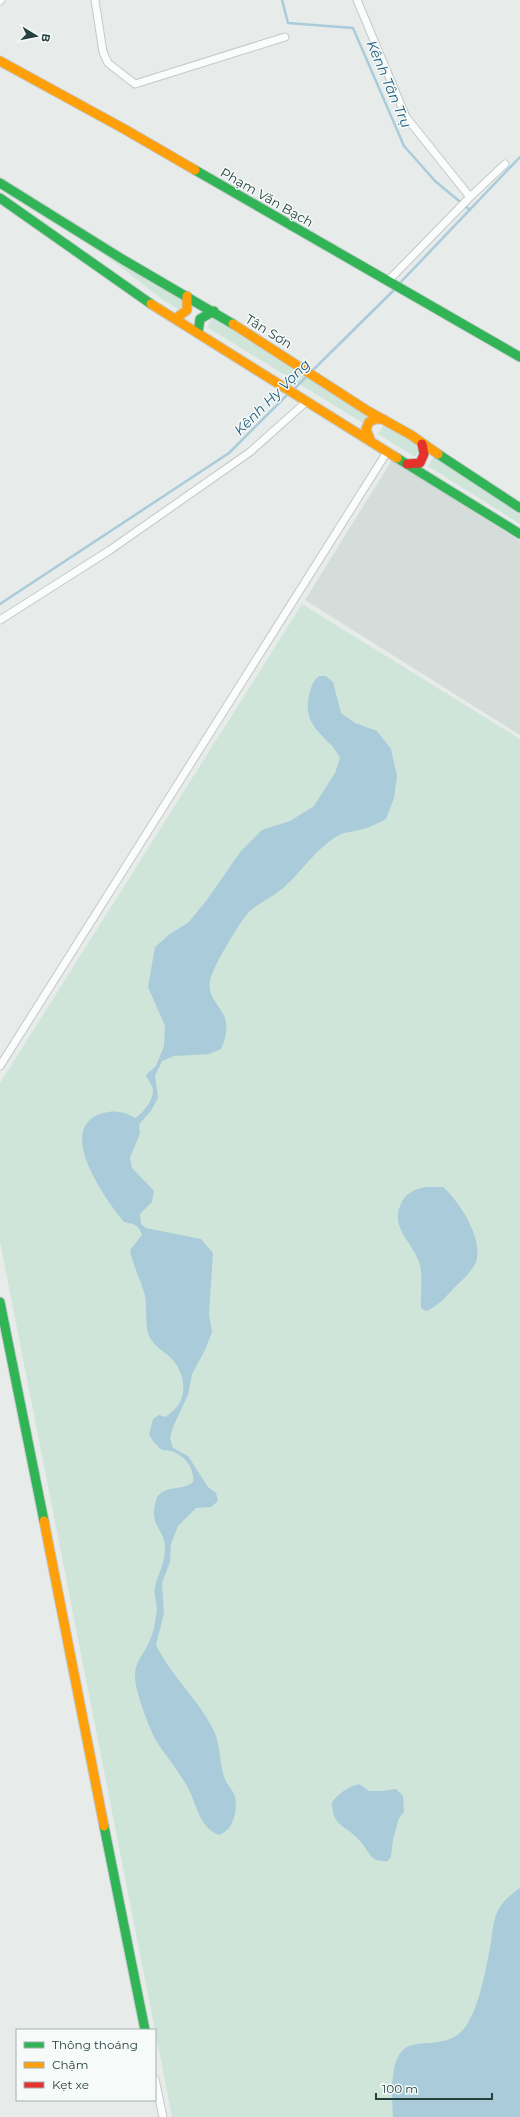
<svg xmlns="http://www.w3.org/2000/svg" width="520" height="2117" font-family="Montserrat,sans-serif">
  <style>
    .built { fill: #d5dddb }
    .green { fill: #d0e5da }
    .water { fill: #a9cbda }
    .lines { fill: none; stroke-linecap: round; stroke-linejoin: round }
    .stream { stroke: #a9cbda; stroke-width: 2.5 }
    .street-casing { stroke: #c4c9c8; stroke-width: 9 }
    .fast-casing { stroke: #c2cac8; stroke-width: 11 }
    .slow-casing { stroke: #c2cac8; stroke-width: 11 }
    .jam-casing { stroke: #c2cac8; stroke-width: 11 }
    .street { stroke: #fbfcfc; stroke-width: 7 }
    .fast { stroke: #30b455; stroke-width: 9 }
    .slow { stroke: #ff9f0a; stroke-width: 9 }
    .jam { stroke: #e5322d; stroke-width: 9 }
    .labels { text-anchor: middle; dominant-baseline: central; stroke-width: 3; stroke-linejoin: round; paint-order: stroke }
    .street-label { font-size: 13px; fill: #24413e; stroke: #f6faf9 }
    .water-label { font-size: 14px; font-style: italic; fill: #1d5e7e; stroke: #f6faf9 }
  </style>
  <rect width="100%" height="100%" fill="#e7eceb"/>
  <path class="built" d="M392,460L520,541V735L305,600Z"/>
  <path class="green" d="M77,233L186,297L179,310L162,299Z
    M214,315L370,412L363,423L207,327Z
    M385,423L422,446L415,457L378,434Z
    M435,454L520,508V524L428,466Z
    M302,604L520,739V2117H172L0,1242V1083Z"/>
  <path class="water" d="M319,676H326L333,682L341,713L355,723L377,731L391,749L397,776L394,798L386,819C378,823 371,827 363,829C356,831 346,832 339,835C316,848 301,873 282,889C272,897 261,902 251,910C241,919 212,968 210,981C206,1008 239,1008 221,1049L209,1054L174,1056L162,1061L155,1076L158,1098L151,1111L139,1124L140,1133L130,1158L132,1168L154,1191L152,1202L140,1214L141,1224L146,1228L201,1239L213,1253L209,1314L212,1332L205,1350L192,1374L188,1395L173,1427L170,1438L173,1448L188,1456L208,1487L216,1493L218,1501L211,1507L196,1508L178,1526L171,1544L170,1562L162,1583L164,1613L156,1645C171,1676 199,1700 214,1731C221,1746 219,1764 225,1779C227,1785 234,1791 235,1797C238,1812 233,1830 219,1835C198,1827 197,1803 187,1786C178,1771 168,1758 158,1744C150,1731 133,1687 135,1673C136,1660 146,1651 150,1640C153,1633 155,1624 156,1616C159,1605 153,1596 155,1587C158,1574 165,1563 165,1549C165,1528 150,1528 155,1504C156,1502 156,1498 158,1496C166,1485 183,1491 193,1482C195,1468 184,1455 171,1451C168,1450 164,1451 161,1449C156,1446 152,1439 149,1435L153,1419L159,1415L166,1417C170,1413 176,1409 179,1404C188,1389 182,1368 170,1357C163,1351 153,1345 149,1336C145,1327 147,1307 145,1296C141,1280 133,1266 130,1250L142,1235C139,1225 134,1224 124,1222C106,1200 53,1127 103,1113C114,1110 125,1111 135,1118C143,1114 157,1096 152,1086C150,1082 147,1079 146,1075L156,1066L164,1046L165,1026L148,987L155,947L171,933L188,923L206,901L241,851L262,830L290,821L314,806L335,773L340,758C337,753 334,747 329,743C314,727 304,719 309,695C312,686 312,682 319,676Z
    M426,1187H443C459,1201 484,1239 476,1262C472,1272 461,1281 454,1288C446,1297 437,1307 426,1311L421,1308C420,1293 424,1276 419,1262C412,1242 391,1228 400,1206C404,1194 414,1189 426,1187Z
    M359,1784L369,1791H383L396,1789L403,1796L404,1812L399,1818L393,1839L391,1857L388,1861C370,1863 370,1852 360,1841C347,1825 332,1828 332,1802C339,1793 348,1787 359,1784Z
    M520,1888V2117H393C392,2099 389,2063 403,2050C417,2036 450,2053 468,2023C481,2000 486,1968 491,1942C492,1933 493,1923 496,1915C500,1904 511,1894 520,1888Z"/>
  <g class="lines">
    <path class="stream" d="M282,0L288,23L353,28L404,146L435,181L470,210
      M399,284L520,157
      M311,372L396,288
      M293,390L308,375
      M0,604L229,453L289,393"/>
    <defs>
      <path id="street" d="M95,0L103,52L108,63L135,84L285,37
        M357,0L406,117L470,197
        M0,1L1,0
        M389,280L470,197L505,164
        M0,620L110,550L250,452L306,402
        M0,1066L387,452
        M155,2079L163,2117"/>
      <path id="fast" d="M195,170C303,233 412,294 520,357
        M0,183L122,259L233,324
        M0,198L151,304
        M198,333L200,319L214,311
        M438,454L520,508
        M397,458L520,534
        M0,1302L44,1521
        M104,1826L145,2030"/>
      <path id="slow" d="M0,61L126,130L195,170
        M151,304L397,458
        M175,319L187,310V296
        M233,324L368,411L411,435L438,454
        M371,442L366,429L369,422L375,419H383
        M44,1521L104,1826"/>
      <path id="jam" d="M407,464L420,463L424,454L422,444"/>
    </defs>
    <use href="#street" class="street-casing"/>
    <use href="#fast" class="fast-casing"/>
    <use href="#slow" class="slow-casing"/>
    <use href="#jam" class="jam-casing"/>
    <use href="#street" class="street"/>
    <use href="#fast" class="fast"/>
    <use href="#slow" class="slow"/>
    <use href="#jam" class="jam"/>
  </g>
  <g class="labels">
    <g class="street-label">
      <text transform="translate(267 197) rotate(30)">Phạm Văn Bạch</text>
      <text transform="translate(269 331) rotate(32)">Tân Sơn</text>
    </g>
    <g class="water-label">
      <text transform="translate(389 84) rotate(67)">Kênh Tân Trụ</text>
      <text transform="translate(272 397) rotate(-45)">Kênh Hy Vọng</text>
    </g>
  </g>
  <rect x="16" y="2029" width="140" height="72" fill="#f6faf9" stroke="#a2b0ae"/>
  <rect x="24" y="2042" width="20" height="6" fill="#30b455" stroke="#a2b0ae"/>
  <text x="52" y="2049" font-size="12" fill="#24413e">Thông thoáng</text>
  <rect x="24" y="2062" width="20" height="6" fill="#ff9f0a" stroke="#a2b0ae"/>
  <text x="52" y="2069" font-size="12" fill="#24413e">Chậm</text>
  <rect x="24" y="2082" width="20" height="6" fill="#e5322d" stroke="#a2b0ae"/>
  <text x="52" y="2089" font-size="12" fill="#24413e">Kẹt xe</text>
  <g transform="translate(36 36) rotate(100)" stroke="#f6faf9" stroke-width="3" paint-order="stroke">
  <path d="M0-3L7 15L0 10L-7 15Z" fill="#24413e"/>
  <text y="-6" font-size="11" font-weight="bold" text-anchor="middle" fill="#24413e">B</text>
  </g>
  <path d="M376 2093v6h116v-6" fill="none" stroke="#24413e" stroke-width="2"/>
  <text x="382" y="2093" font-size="12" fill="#24413e" stroke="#f6faf9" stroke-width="3" paint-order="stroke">100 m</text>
</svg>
